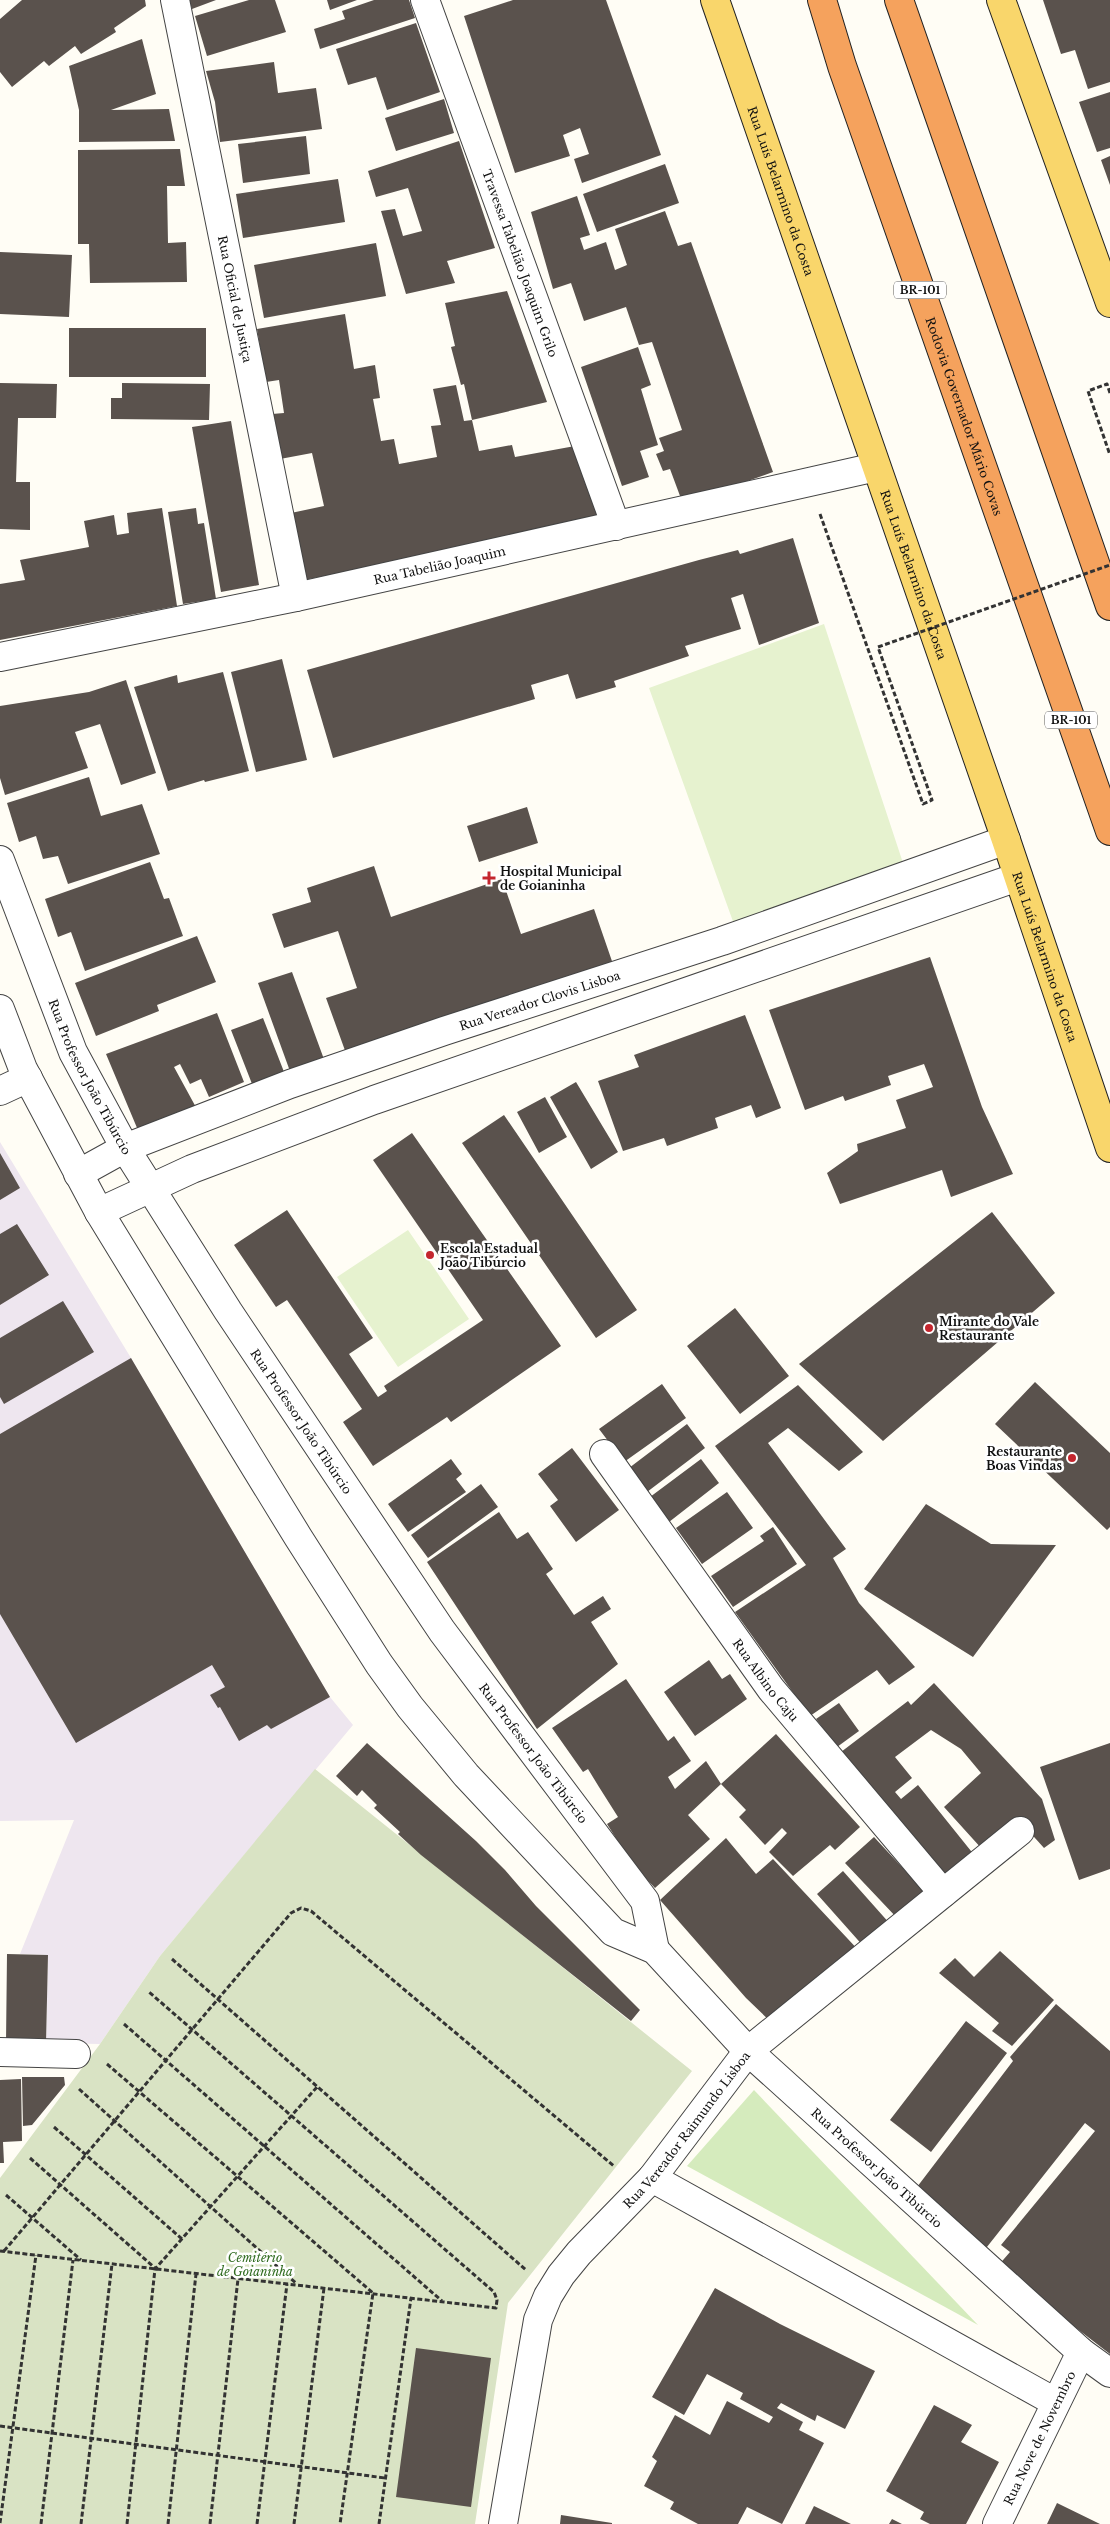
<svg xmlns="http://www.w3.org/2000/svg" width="1110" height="2524" font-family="'Libre Baskerville',serif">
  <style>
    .industrial { fill: #eee6ef }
    .green { fill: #d5ebbd }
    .cemetery { fill: #d9e3c4 }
    .pitch { fill: #e6f2cf }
    .building { fill: #5a524d }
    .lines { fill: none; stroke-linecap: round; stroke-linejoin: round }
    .minor-casing { stroke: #444; stroke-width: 30 }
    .major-casing { stroke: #222; stroke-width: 30 }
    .highway-casing { stroke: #222; stroke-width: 30 }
    .path { stroke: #333; stroke-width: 3; stroke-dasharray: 5 2.5; stroke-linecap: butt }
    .minor { stroke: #fff; stroke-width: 28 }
    .major { stroke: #f9d66b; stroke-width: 28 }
    .highway { stroke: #f5a25d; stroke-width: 28 }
    .path-bridge { stroke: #333; stroke-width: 3; stroke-dasharray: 5 2.5; stroke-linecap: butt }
    .poi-dot { fill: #c4262e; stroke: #fff; stroke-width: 2 }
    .labels { text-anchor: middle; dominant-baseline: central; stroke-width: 5; stroke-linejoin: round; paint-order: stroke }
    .shield { fill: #fff; stroke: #585858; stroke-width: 1 }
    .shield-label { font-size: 11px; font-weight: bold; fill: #111 }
    .street-label { font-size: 12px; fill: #111; stroke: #fff }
    .poi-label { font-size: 12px; font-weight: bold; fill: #111; stroke: #fff; text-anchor: start }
    .park-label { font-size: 12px; font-style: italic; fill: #2f6b1f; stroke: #fff }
  </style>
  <rect width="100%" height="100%" fill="#fffdf5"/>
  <path class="industrial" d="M0,1142L131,1358L330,1697L353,1725L160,1956L100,2044L46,2043L48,1955L20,1954L74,1820L0,1821Z"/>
  <path class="green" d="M754,2090L978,2325L687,2166Z"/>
  <path class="cemetery" d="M315,1769L692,2071L508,2303L475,2524H0V2178L100,2044L160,1956Z"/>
  <path class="pitch" d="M824,624L905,869L735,927L649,688Z
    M408,1230L469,1319L398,1367L337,1277Z"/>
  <path class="building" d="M22,0H145L146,6L114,28L116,32L81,54L75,46L49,66L44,61L12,87L0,72V19Z
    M189,0H216L192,9Z
    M249,0H275L286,32L207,56L195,16Z
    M327,0H357L330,10Z
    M374,0H409L415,18L320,49L314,29L345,19L342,11Z
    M513,0H606L661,155L582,183L574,159L589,154L580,128L563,135L570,156L515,173L464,16Z
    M1043,0H1110V82L1088,89L1075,50L1061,54Z
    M416,23L440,92L387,110L376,77L348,85L336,49Z
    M142,39L156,94L111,110L169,109L175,141L79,142V110L69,66Z
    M274,62L278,93L316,88L322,129L220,142L215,102L206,71Z
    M1110,92V148L1097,152L1079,102Z
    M444,99L454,133L396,151L385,118Z
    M306,136L310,174L243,183L238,144Z
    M459,141L495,248L447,261L455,283L406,294L381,211L395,209L403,236L422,231L408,188L376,197L368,171Z
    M180,149L185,186H167L168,243L186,242L187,282L90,283L89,244H78V150Z
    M1110,156V185L1101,160Z
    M665,164L679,203L597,232L583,194Z
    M338,179L345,222L243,238L236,194Z
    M577,196L590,235L580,238L584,250L606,242L615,270L627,265L615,229L665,211L678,246L691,242L773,472L683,504L670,469L663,471L656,454L664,451L659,438L682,430L652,342L639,345L626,307L584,321L571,283L553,289L531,212Z
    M376,243L386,296L264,318L254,265Z
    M0,252L72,255L69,317L0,314Z
    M507,291L547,402L472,420L464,384L461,385L451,347L455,346L445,303Z
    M345,314L354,369L375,365L380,398L373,399L381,441L394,439L399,464L437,457L431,426L441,425L433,389L456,385L464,421L472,420L479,451L512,445L515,457L575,446L603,521L304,580L291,513L324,506L312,453L280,459L272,414L284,413L279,380L266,382L257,329Z
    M69,328H206V377H69Z
    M638,347L651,385L641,389L658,445L640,451L649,477L622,486L581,367Z
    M0,383L57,384L56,418H18L16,482H30V530L0,529Z
    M122,383L210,384L209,420L111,419V398H122Z
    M231,421L259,585L221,592L192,427Z
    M162,508L177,606L0,640V584L25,580L20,560L89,547L84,521L114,515L117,535L129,533L127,513Z
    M196,508L198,524L204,523L216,599L183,604L168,512Z
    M793,538L819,623L759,645L743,594L731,598L741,629L685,646L689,656L614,681L616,687L576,699L568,674L531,685L535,699L333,758L307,670L699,560L738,550L740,554Z
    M282,659L307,760L256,772L231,672Z
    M223,672L249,771L205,782L204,780L168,791L134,687L177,675L178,683Z
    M126,680L156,773L121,785L100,724L75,732L88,768L5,795L0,778V706L89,692Z
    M89,777L101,816L142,804L160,854L68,884L58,856L43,859L36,836L19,842L7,803Z
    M527,807L538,843L479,862L467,826Z
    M150,862L164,899L169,898L183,936L85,971L71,932L58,937L45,899Z
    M374,866L391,917L502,879L521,934L594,909L614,967L347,1056L326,998L357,988L338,931L284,948L272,914L311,902L307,888Z
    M197,936L216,982L157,1005L159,1011L96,1036L75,983Z
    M930,957L982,1107L1013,1174L951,1197L942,1170L840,1204L827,1173L858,1151L857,1144L906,1128L896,1100L933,1087L924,1064L888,1076L891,1085L845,1101L843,1096L805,1110L769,1010Z
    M292,972L325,1062L291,1074L258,983Z
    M217,1013L244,1082L209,1097L201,1079L190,1084L180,1064L174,1067L198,1111L140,1135L106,1054Z
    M745,1015L781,1108L756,1118L751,1105L715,1118L718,1128L667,1146L664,1138L623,1151L598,1081L639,1067L634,1055Z
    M263,1018L286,1077L254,1089L231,1030Z
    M576,1082L618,1152L591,1169L550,1097Z
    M545,1097L567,1137L539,1153L517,1112Z
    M504,1115L637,1310L596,1338L462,1143Z
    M412,1133L561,1346L451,1422L447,1417L373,1466L343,1422L362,1409L287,1300L276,1307L234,1245L287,1210L373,1338L349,1354L378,1397L387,1391L384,1386L483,1320L373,1160Z
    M0,1153L20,1188L0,1200Z
    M992,1212L1055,1293L883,1441L799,1364Z
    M17,1224L49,1275L0,1305V1234Z
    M63,1301L94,1352L4,1404L0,1397V1338Z
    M735,1308L789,1376L740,1414L687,1346Z
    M131,1358L330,1697L271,1729L267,1725L239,1741L220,1707L218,1708L210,1695L225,1687L212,1665L76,1743L0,1614V1434Z
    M1035,1382L1110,1453V1527L1107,1530L995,1424Z
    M662,1384L686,1418L624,1462L599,1429Z
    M798,1385L863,1452L839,1471L788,1428L768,1443L846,1549L833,1558L859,1603L915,1667L889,1685L877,1670L810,1716L735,1612L806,1565L715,1446Z
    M687,1424L705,1448L647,1492L629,1468Z
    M572,1448L619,1510L576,1542L550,1506L558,1500L538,1474Z
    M451,1459L462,1474L456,1479L466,1492L408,1532L388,1504Z
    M701,1459L719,1483L669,1522L650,1497Z
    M481,1484L498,1507L428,1558L411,1535Z
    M727,1492L753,1528L702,1564L676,1528Z
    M926,1504L991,1544L1056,1545L973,1657L864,1589Z
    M499,1512L517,1539L528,1532L553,1569L546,1574L574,1615L603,1596L611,1609L591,1622L618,1664L537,1729L427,1562Z
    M773,1527L797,1564L733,1607L711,1576L764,1541L760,1536Z
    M709,1660L722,1679L730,1674L747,1699L695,1736L664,1692Z
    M626,1679L668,1741L674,1736L691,1761L668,1777L675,1789L706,1761L721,1784L776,1734L860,1827L835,1850L830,1845L793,1876L769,1852L787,1833L782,1828L765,1845L739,1817L746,1810L721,1784L688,1815L710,1839L655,1888L633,1865L607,1824L618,1817L599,1787L588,1769L583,1772L552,1728Z
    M934,1683L1042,1799L1055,1840L1044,1848L1017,1818L982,1849L944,1807L981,1773L961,1749L931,1730L895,1757L912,1778L895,1792L901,1799L918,1785L975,1856L944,1881L841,1752L908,1701L911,1705Z
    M839,1703L859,1731L837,1747L816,1719Z
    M367,1743L476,1841L505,1870L536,1906L640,2010L631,2021L421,1855L398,1834L400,1832L374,1808L377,1805L362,1790L357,1796L336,1776Z
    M1110,1743V1869L1079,1880L1040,1767Z
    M874,1837L926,1893L898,1919L845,1863Z
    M726,1838L756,1874L773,1859L862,1954L773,2024L746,1998L660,1900Z
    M843,1871L891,1925L865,1948L817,1894Z
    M1000,1951L1054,2000L1012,2046L992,2031L999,2023L939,1973L955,1958L974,1977Z
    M7,1954L48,1955L46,2043H6Z
    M1056,2004L1110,2051V2354L997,2267L1010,2252L1001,2245L1095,2131L1085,2123L979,2257L914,2191L1013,2061L1010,2057Z
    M966,2021L1007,2053L931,2152L890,2120Z
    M22,2077H64L65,2085L32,2125L23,2126Z
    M21,2079L22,2141L3,2142L4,2163H0V2080Z
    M715,2288L780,2324L875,2371L845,2429L817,2415L815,2421L781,2403L777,2408L803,2422L799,2430L824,2443L782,2524L747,2507L738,2524H698L670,2509L674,2502L644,2486L657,2461L652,2457L675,2415L710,2435L727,2401L769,2423L773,2417L740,2399L743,2393L707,2374L684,2415L652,2397Z
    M416,2348L491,2358L471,2507L396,2497Z
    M934,2405L972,2425L961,2442L999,2462L966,2524H930L920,2519L924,2512L886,2491Z
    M1057,2503L1100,2524H1047Z
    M814,2506L851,2524H805Z
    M561,2515L612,2523V2524H560Z
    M892,2519L902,2524H889Z"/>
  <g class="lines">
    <defs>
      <g id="minor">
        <path id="s1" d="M175,0L296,597"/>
        <path id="s2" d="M425,0L616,526"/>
        <path id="s3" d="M0,657L296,597L876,467"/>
        <path id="s4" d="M0,860L73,1052L125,1148L228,1311L442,1631L645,1901L655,1950"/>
        <path id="s5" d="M0,1009L23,1069L99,1212L298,1537L379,1664L410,1707L466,1775L613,1932L655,1950L748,2051L1081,2352L1110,2373"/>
        <path d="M0,1091L28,1078"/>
        <path id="s6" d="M78,1174L125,1148L290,1084L444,1031L722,941L1006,840"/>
        <path d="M99,1212L192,1169L374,1100L1018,877"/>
        <path id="s7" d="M604,1454L771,1689L943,1893"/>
        <path d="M0,2052L76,2054"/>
        <path d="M652,2178L1055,2402"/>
        <path id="s8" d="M503,2524L538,2320L548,2296L561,2275L579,2253L652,2178L748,2051L1020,1831"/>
        <path id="s9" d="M997,2524L1081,2352"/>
      </g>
      <g id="major">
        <path id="s10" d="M715,0L1006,840L1110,1148"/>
        <path d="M1001,0L1110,303"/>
      </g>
      <g id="highway">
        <path id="s11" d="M822,0L842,66L1110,831"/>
        <path d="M899,0L1110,606"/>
      </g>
    </defs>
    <use href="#minor" class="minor-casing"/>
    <use href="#major" class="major-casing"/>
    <use href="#highway" class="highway-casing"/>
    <path class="path" d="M1110,393L1107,384L1088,391L1110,455
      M820,514L923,804L932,800L878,647
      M172,1959L526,2270
      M124,2024L442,2301
      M107,2064L373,2293L340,2524
      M79,2089L297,2284
      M54,2127L182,2239
      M30,2158L155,2268
      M6,2195L81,2260
      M0,2251L496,2308L497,2300L494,2292L149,1992
      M4,2251L291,1913L301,1908L311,1911L615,2167
      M0,2426L385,2478
      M0,2523L36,2255
      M41,2524L73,2260
      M81,2524L112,2264
      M127,2524L155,2269L317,2087
      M168,2524L196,2274
      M210,2524L238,2279
      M257,2524L287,2284
      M294,2524L324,2288
      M379,2524L411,2298"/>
    <use href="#minor" class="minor"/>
    <use href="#major" class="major"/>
    <use href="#highway" class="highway"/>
    <path class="path-bridge" d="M878,647L1110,565"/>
  </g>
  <g class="poi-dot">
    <path d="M486.5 870.5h5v5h5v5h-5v5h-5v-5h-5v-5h5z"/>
    <circle cx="430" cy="1255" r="5"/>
    <circle cx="929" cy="1328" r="5"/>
    <circle cx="1072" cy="1458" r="5"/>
  </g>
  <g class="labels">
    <g class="shield">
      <rect x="894" y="281.5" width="52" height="17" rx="4"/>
      <rect x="1045" y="711.5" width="52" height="17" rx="4"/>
    </g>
    <g class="shield-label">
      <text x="920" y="290">BR-101</text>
      <text x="1071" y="720">BR-101</text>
    </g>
    <g class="street-label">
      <text stroke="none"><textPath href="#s10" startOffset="202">Rua Luís Belarmino da Costa</textPath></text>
      <text stroke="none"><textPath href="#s2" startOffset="280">Travessa Tabelião Joaquim Grilo</textPath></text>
      <text stroke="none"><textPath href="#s1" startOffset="305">Rua Oficial de Justiça</textPath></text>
      <text stroke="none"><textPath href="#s11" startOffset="440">Rodovia Governador Mário Covas</textPath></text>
      <text stroke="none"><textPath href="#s3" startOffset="449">Rua Tabelião Joaquim</textPath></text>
      <text stroke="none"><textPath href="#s10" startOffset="608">Rua Luís Belarmino da Costa</textPath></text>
      <text stroke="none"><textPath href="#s10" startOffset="1012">Rua Luís Belarmino da Costa</textPath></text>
      <text stroke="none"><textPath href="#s6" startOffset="494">Rua Vereador Clovis Lisboa</textPath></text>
      <text stroke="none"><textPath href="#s4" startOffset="235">Rua Professor João Tibúrcio</textPath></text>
      <text stroke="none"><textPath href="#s4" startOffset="640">Rua Professor João Tibúrcio</textPath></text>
      <text stroke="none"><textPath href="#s7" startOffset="278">Rua Albino Caju</textPath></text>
      <text stroke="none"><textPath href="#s4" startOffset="1045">Rua Professor João Tibúrcio</textPath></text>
      <text stroke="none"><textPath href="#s8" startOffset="450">Rua Vereador Raimundo Lisboa</textPath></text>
      <text stroke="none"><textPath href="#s5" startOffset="1471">Rua Professor João Tibúrcio</textPath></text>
      <text stroke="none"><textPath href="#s9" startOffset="96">Rua Nove de Novembro</textPath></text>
    </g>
    <g class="poi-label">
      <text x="500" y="871">Hospital Municipal<tspan x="500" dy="14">de Goianinha</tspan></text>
      <text x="440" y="1248">Escola Estadual<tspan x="440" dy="14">João Tibúrcio</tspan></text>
      <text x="939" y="1321">Mirante do Vale<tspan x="939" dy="14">Restaurante</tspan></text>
      <text x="1062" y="1451" text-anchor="end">Restaurante<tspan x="1062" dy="14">Boas Vindas</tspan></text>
    </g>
    <g class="park-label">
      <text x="255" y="2257">Cemitério<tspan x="255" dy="14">de Goianinha</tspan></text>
    </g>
  </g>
</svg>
